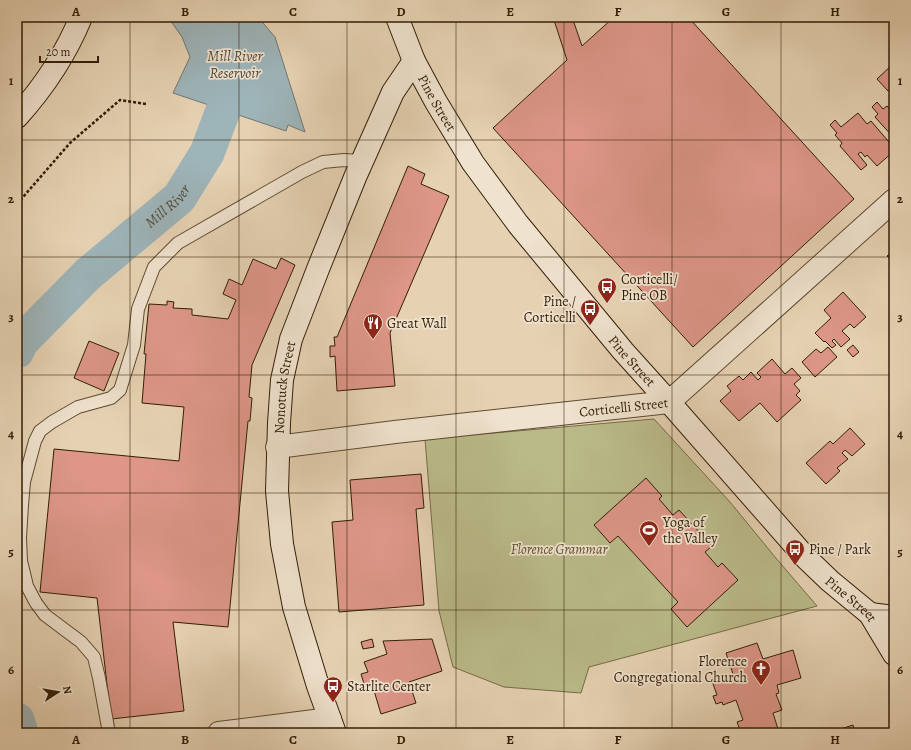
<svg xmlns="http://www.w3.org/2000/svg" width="911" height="750" font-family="Alegreya,serif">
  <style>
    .green { fill: #baba89; stroke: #766c48 }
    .water { fill: #9db4b9; stroke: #727871 }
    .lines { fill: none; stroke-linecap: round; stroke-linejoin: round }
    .river { stroke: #9db4b9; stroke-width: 35 }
    .building { fill: #dd9688; stroke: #321d06 }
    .lane-casing { stroke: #5f4a31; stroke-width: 14 }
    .street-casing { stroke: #5f4a31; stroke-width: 24 }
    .secondary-casing { stroke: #321d06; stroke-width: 24 }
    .path { stroke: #321d06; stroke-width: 2.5; stroke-dasharray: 3 2; stroke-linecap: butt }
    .lane { stroke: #efe2ce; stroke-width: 12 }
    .street { stroke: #efe2ce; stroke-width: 22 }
    .secondary { stroke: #efe2ce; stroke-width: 22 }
    .grid { fill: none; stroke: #321d06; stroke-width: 1; stroke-opacity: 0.55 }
    .labels { text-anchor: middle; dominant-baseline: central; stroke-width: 3.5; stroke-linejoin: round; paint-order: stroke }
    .street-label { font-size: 14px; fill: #321d06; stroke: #efe2ce }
    .poi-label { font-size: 14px; fill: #321d06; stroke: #efe2ce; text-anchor: start }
    .park-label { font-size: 14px; font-style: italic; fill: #5b4c2d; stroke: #efe2ce }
    .water-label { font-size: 15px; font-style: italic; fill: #524a3c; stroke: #efe2ce }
    .neatline { fill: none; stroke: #321d06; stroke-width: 1.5 }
    .grid-label { font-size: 13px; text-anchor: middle; font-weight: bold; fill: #321d06 }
  </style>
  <rect width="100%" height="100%" fill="#e6d2b3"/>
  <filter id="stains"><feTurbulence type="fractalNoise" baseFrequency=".005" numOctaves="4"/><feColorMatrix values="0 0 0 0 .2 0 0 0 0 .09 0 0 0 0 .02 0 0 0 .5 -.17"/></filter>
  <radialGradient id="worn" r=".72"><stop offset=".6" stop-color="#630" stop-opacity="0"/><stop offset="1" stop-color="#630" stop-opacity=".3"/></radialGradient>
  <path class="green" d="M654,419L730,502L775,557L817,606L589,667L581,693L504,687L453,667L439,611L425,439Z"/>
  <path class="water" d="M168,17H258L275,37L305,132L288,125L286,131L173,93L190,57L182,37Z"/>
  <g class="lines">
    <g class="river">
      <path id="s1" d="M17,351L21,342L88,274L179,198L207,153L227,100L216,38L205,17"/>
      <path d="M17,720L21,733"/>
    </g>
  </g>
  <path class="building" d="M553,17H572L582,46L614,17H688L854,199L693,347L493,128L567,60Z
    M893,64L894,85L888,91L877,79Z
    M877,102L883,109L887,106L894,113V138L875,117L878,114L872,107Z
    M858,113L867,124L871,121L894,148V151L877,166L867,155L865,157L861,152L858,154L867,165L861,170L840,146L842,143L835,135L837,133L830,125L835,120L841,127Z
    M408,166L425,174L421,184L449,196L390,333L395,386L337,391L335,356L330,357V346H335L334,337H337Z
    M894,250V263L887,256Z
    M281,258L295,265L252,365L249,397L252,398L250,421H248L228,627L173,622L184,711L111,719L97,598L40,592L54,449L179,461L184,407L142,403L146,354H144L149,304L167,305V301L174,302L173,308L192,309V315L228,319L236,300L223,294L229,279L242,285L253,259L276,269Z
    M843,292L866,317L854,328L850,324L842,331L850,339L841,347L834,339L832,341L836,345L832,348L825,341L824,342L815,333L831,318L824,310Z
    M89,341L119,353L104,391L74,378Z
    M853,345L859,352L853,357L847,350Z
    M828,347L837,357L815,377L802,362L816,349L821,353Z
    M772,359L785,374L792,368L801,378L794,384L800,391L796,395L801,400L777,422L760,403L739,421L720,401L731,391L727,386L739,376L743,380L751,372L758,380L761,377L757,373Z
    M850,428L865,444L852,456L845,450L842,453L848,459L837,468L840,471L826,484L806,463L830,441L833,444Z
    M421,474L424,508L416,509L424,605L339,612L332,522L353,520L350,480Z
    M646,478L662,496L659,499L673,515L679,510L712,546L705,552L718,567L722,563L738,580L687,627L671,609L678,602L618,536L610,543L594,525Z
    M372,639L374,647L363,649L361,642Z
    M432,639L442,671L409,682L416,703L381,714L372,684L365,687L361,674L368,672L364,662L387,654L383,641Z
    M757,643L763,659L793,650L801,678L777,685L779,693L776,694L782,710L773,713L778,729L781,728L783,733H741L737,722L743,720L736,700L723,705L722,702L716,704L713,696L717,695L712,681L733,674L726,653Z
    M853,725L855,733H839L838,730Z"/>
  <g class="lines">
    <defs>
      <path id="lane" d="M109,733L99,678L94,657L81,642L45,615L36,603L27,586L21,561L20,538L22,505L24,482L35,441L40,431L52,422L78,407L111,398L120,390L134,345L138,309L154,267L178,243L302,172L323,162L344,160L362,161"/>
      <g id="street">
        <path id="s2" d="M277,447L395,432L669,402L894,200"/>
        <path d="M219,733L330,719"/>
      </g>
      <g id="secondary">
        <path id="s3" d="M397,17L414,61L436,102L473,163L518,224L623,351L669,402L806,558L830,581L870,614L894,654"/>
        <path d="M17,117C43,88 66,54 81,17"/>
        <path d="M870,614L894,617"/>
        <path id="s4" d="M335,733L318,686L294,607L282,544L277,491L279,423L282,380L291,339L318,269L356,175L393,92L414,61"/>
      </g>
    </defs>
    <use href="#lane" class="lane-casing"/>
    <use href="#street" class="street-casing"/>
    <use href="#secondary" class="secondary-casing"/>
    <path class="path" d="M17,204L70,143L120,100L146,104"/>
    <use href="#lane" class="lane"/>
    <use href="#street" class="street"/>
    <use href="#secondary" class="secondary"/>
  </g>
  <path class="grid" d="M130,17V733M239,17V733M347,17V733M456,17V733M564,17V733M672,17V733M781,17V733M17,140H894M17,257H894M17,375H894M17,493H894M17,610H894"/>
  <defs>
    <symbol id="bus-pin" viewBox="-11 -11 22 30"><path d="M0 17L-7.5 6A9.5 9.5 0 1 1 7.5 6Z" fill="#8f2418" stroke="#efe2ce"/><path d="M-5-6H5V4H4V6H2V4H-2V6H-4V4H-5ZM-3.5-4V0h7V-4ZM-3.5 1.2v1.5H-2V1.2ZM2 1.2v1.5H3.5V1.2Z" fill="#fff"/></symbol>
    <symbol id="restaurant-pin" viewBox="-11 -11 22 30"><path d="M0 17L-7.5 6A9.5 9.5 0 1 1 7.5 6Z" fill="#8f2418" stroke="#efe2ce"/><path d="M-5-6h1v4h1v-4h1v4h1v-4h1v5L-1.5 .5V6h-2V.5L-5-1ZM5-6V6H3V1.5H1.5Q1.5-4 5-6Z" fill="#fff"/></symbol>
    <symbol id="stadium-pin" viewBox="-11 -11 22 30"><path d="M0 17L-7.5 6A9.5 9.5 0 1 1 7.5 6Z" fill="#8f2418" stroke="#efe2ce"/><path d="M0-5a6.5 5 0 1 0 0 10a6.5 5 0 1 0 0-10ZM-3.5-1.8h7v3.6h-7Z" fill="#fff"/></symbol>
    <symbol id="church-pin" viewBox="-11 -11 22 30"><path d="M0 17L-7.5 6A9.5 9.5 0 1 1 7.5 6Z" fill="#8f2418" stroke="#efe2ce"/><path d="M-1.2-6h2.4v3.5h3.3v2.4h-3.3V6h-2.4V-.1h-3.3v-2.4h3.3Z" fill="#fff"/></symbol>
  </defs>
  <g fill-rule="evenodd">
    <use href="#bus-pin" x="596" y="276" width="22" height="30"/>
    <use href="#bus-pin" x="579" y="298" width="22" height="30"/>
    <use href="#restaurant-pin" x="362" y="312" width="22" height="30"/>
    <use href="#stadium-pin" x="638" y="519" width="22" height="30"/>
    <use href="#bus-pin" x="784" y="538" width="22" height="30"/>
    <use href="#church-pin" x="750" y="658" width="22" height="30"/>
    <use href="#bus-pin" x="322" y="675" width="22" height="30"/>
  </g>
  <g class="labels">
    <g class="street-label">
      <text stroke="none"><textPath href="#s3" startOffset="95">Pine Street</textPath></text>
      <text stroke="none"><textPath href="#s3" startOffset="419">Pine Street</textPath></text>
      <text stroke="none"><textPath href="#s4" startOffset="354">Nonotuck Street</textPath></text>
      <text stroke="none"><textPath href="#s2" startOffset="349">Corticelli Street</textPath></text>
      <text stroke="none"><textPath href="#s3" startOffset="743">Pine Street</textPath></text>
    </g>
    <g class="poi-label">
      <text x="621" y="279">Corticelli/<tspan x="621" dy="16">Pine OB</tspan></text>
      <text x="576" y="301" text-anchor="end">Pine /<tspan x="576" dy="16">Corticelli</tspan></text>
      <text x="387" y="323">Great Wall</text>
      <text x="663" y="522">Yoga of<tspan x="663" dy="16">the Valley</tspan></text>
      <text x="809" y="549">Pine / Park</text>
      <text x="747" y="661" text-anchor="end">Florence<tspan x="747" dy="16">Congregational Church</tspan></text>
      <text x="347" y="686">Starlite Center</text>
    </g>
    <g class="park-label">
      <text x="559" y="549">Florence Grammar</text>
    </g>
    <g class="water-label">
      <text x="235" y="56">Mill River<tspan x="235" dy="17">Reservoir</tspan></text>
      <text stroke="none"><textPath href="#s1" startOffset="210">Mill River</textPath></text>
    </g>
  </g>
  <rect width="911" height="750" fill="none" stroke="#e6d2b3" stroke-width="44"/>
  <g transform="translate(58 692) rotate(78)" stroke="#efe2ce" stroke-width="3" paint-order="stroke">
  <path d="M0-3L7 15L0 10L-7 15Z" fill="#321d06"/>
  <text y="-6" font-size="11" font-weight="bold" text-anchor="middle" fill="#321d06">N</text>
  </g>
  <path d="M40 56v6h58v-6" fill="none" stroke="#321d06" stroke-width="2"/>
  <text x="46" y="56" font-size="12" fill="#321d06" stroke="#efe2ce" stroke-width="3" paint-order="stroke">20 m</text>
  <rect x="22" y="22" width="867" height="706" class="neatline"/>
  <g class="grid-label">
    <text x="76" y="16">A</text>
    <text x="185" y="16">B</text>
    <text x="293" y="16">C</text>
    <text x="401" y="16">D</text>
    <text x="510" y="16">E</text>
    <text x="618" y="16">F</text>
    <text x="726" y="16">G</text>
    <text x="835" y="16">H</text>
    <text x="11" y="85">1</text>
    <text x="900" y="85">1</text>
    <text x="11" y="203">2</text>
    <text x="900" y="203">2</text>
    <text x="11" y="321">3</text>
    <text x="900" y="321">3</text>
    <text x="11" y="438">4</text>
    <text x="900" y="438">4</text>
    <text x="11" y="556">5</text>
    <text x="900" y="556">5</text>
    <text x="11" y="674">6</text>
    <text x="900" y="674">6</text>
    <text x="76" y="744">A</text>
    <text x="185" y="744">B</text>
    <text x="293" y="744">C</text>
    <text x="401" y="744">D</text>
    <text x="510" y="744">E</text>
    <text x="618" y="744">F</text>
    <text x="726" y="744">G</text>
    <text x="835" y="744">H</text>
  </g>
  <rect width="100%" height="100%" filter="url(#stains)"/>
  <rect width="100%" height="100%" fill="url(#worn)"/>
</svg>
